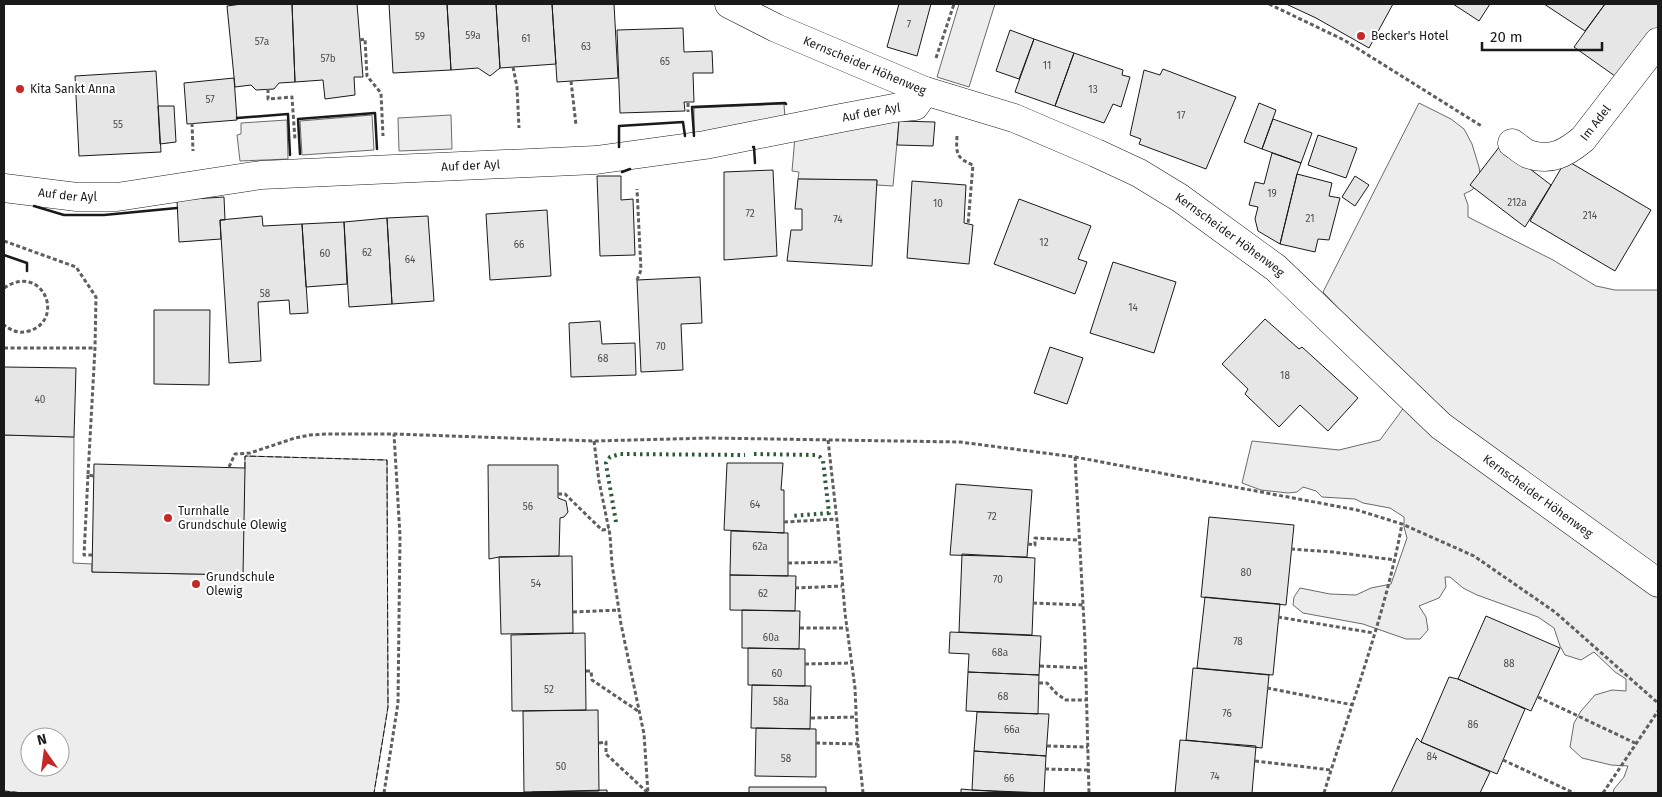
<svg xmlns="http://www.w3.org/2000/svg" width="1662" height="797" font-family="'Fira Sans',sans-serif">
  <style>
    .built { fill: #ededed; stroke: #6a6a6a; fill-rule: evenodd }
    .building { fill: #e6e6e6; stroke: #1a1a1a }
    .lines { fill: none; stroke-linecap: round; stroke-linejoin: round }
    .street-casing { stroke: #1a1a1a; stroke-width: 29 }
    .secondary-casing { stroke: #1a1a1a; stroke-width: 29 }
    .path { stroke: #5f5f5f; stroke-width: 3; stroke-dasharray: 4 2.5; stroke-linecap: butt }
    .street { stroke: #fff; stroke-width: 28 }
    .secondary { stroke: #fff; stroke-width: 28 }
    .hedge { stroke: #2b5a34; stroke-width: 4; stroke-dasharray: 2.5 4; stroke-linecap: butt }
    .fence { stroke: #1a1a1a; stroke-width: 1; stroke-dasharray: 6 2.5; stroke-linecap: butt }
    .wall { stroke: #1a1a1a; stroke-width: 2.5 }
    .poi-dot { fill: #c62828; stroke: #fff; stroke-width: 2 }
    .labels { text-anchor: middle; dominant-baseline: central; stroke-width: 4; stroke-linejoin: round; paint-order: stroke }
    .number-label { font-size: 10px; fill: #4d4d4d }
    .poi-label { font-size: 12px; fill: #1a1a1a; stroke: #fff; text-anchor: start }
    .street-label { font-size: 12px; fill: #1a1a1a; stroke: #fff }
  </style>
  <rect width="100%" height="100%" fill="#fff"/>
  <path class="built" d="M959,4H995L969,87L937,77Z
    M1419,103L1451,119L1464,129L1472,144L1479,167L1480,174L1478,183L1472,190L1464,194L1468,205V217L1553,260L1596,286L1615,290H1658V793H1613L1614,789L1624,777L1628,766L1611,765L1582,758L1570,747L1574,723L1581,711L1595,695L1612,690L1626,691V679L1615,672L1594,652L1581,660L1565,655L1560,646L1554,628L1538,617L1477,595L1463,588L1450,577H1445L1446,587L1439,598L1419,606L1426,617L1428,630L1420,639H1406L1363,624L1303,613L1293,605L1294,597L1300,588L1330,594L1356,595L1371,588L1391,584L1407,538L1404,527V517L1390,508L1363,503L1355,499L1322,497L1316,491L1303,487L1297,492L1288,493L1261,490L1242,483L1252,441L1339,450L1380,440L1405,406L1357,328L1323,292Z
    M784,104L785,118L694,136V108Z
    M372,115L374,150L302,155L300,121Z
    M451,115L452,149L399,151L398,118Z
    M287,120L288,159L240,161L237,135L241,134V123Z
    M899,121L893,186L877,185V180L798,179L799,172L792,171L795,137Z
    M4,435L74,437L73,563L92,564V572L242,575L245,456L387,460L388,707L374,793H23L4,791ZM30,737H60V767H30Z"/>
  <path class="building" d="M242,4H292L295,82L279,83L274,89L256,90L251,85L235,87L227,6Z
    M292,4H357L363,77H354L355,95L325,99L323,80L295,82Z
    M389,4H447L451,70L393,73Z
    M447,4H496L500,68L490,76L478,68L451,70Z
    M496,4H552L556,64L500,68Z
    M552,4H614L618,78L557,82Z
    M899,4H931L917,56L887,47Z
    M1286,4H1393L1369,48L1316,18Z
    M1453,4H1490L1479,21Z
    M1544,4H1605L1585,31Z
    M1605,4H1658V29L1622,81L1574,47Z
    M683,28L684,52L712,51L713,73H693L694,102H684L685,111L620,113L617,30Z
    M1010,30L1034,39L1019,79L996,71Z
    M1034,39L1074,53L1055,106L1015,92Z
    M1074,53L1123,70L1122,75L1130,77L1121,107L1113,104L1104,123L1055,106Z
    M1163,69L1236,97L1206,169L1139,144L1141,139L1130,135L1144,70L1160,75Z
    M156,71L161,152L79,156L75,76Z
    M234,78L237,120L187,124L184,83Z
    M1259,103L1276,110L1262,149L1244,142Z
    M158,106H174L176,142L160,144Z
    M1273,119L1312,133L1301,163L1262,149Z
    M899,121L935,122L933,146L897,145Z
    M1318,135L1357,148L1346,178L1308,165Z
    M1500,146L1551,185L1525,227L1470,185Z
    M1272,153L1301,163L1297,174L1280,244L1258,231L1255,219L1258,207L1249,205L1255,182L1264,184Z
    M1566,160L1651,210L1615,271L1530,221Z
    M773,170L777,256L724,260V172Z
    M1297,174L1332,183L1329,196L1340,198L1329,240L1318,239L1315,252L1280,244Z
    M597,176H621V200L633,199L635,255L600,256Z
    M1355,176L1369,185L1355,206L1342,197Z
    M798,179L877,180L872,266L787,261L791,230H802V209H795Z
    M912,181L966,185L964,223L973,225L969,264L907,258Z
    M224,197L225,220H220L221,239L179,242L177,200Z
    M1019,199L1091,226L1078,259L1087,262L1075,294L994,264Z
    M547,210L551,276L490,280L486,214Z
    M262,216L263,226L302,224L308,313L290,314L289,300L258,302L261,361L229,363L220,220Z
    M428,216L434,301L392,304L387,218Z
    M387,218L392,304L349,307L344,222Z
    M344,222L347,284L306,287L302,224Z
    M1113,262L1176,282L1154,353L1090,333Z
    M700,277L702,323L681,324L683,370L641,372L637,280Z
    M154,310H210L209,385L154,384Z
    M1265,319L1299,349L1302,347L1358,398L1328,431L1300,405L1279,427L1245,394L1248,389L1222,364Z
    M600,321L602,344L635,343L636,375L571,377L569,323Z
    M1050,347L1083,358L1067,404L1034,393Z
    M4,367L76,368L74,437L4,435Z
    M727,463H783L781,490H784V533L724,530Z
    M94,464L245,468L243,575L92,572Z
    M488,465H558V498L566,501L568,512L564,517L560,518L559,556L499,557L489,559Z
    M956,484L1032,490L1027,557L950,555Z
    M1209,517L1294,525L1286,605L1201,597Z
    M731,531L788,533V576L730,575Z
    M962,554L1035,558L1032,635L959,632Z
    M572,556L573,633L501,634L499,557Z
    M730,575L796,576L795,611L730,610Z
    M1205,597L1280,604L1273,675L1197,668Z
    M742,610L800,611L799,649L742,648Z
    M1486,616L1560,648L1531,711L1458,679Z
    M950,632L1041,636L1039,675L968,672L969,654L949,653Z
    M585,633L586,710L512,711L511,635Z
    M748,648L805,649V686L748,685Z
    M1193,668L1269,675L1262,748L1186,740Z
    M968,672L1039,675L1038,714L966,711Z
    M1449,677L1458,679L1525,709L1497,774L1421,742Z
    M752,685L811,686L810,729L751,728Z
    M598,710L599,791L524,792L523,711Z
    M977,712L1049,714L1046,756L974,751Z
    M756,728L816,729V777L755,776Z
    M1417,738L1421,742L1490,772L1480,793H1391Z
    M1180,740L1256,746L1252,793H1175Z
    M974,751L1046,756L1044,793L972,790Z
    M749,787H826V793H749Z
    M961,789L972,790L1022,793H961Z
    M607,790V793H532V792Z"/>
  <g class="lines">
    <defs>
      <g id="street">
        <path id="s1" d="M1512,143C1517,146 1523,152 1528,154C1551,162 1566,153 1583,139L1658,42"/>
        <path id="s2" d="M4,188L77,197H117L261,175L596,160L705,145L841,118L894,108L915,106L925,91"/>
      </g>
      <g id="secondary">
        <path id="s3" d="M729,4L776,28L925,91L1014,118L1096,153L1139,173L1180,198L1276,268L1441,426L1658,583"/>
      </g>
    </defs>
    <use href="#street" class="street-casing"/>
    <use href="#secondary" class="secondary-casing"/>
    <path class="path" d="M1269,4L1344,40L1483,127
      M360,40L365,39L367,76L381,93L383,136
      M936,58L954,4
      M513,67L517,87L519,128
      M571,81L576,125
      M268,89V99L292,97L295,140
      M688,103V112
      M192,123L193,151
      M957,136C956,153 956,158 973,165L968,224
      M4,241L76,267L96,297L95,348L88,475L94,476
      M637,280L641,270L637,189
      M4,288C43,262 66,320 29,331C19,334 12,331 4,325
      M4,348H95
      M828,440L838,530L845,613L855,688L857,735L863,793
      M594,441L599,481L610,535L612,564L621,624L644,734L648,793
      M1075,457L1085,641L1089,793
      M229,467L235,454L250,453L295,438L310,435L326,434H394L594,441L710,438L960,442L1075,457L1357,510L1402,524L1474,556L1555,612L1658,703
      M88,475L84,555H92
      M558,494H565L602,530L609,529
      M784,522L837,519
      M1028,544L1035,545V538L1079,540
      M1291,549L1333,552L1395,560
      M788,563L840,562
      M795,588L842,586
      M1033,603L1083,605
      M573,612L619,610
      M1278,617L1374,633
      M800,628H847
      M805,664L851,663
      M1040,666L1085,668
      M586,671H591L592,680L638,711
      M1039,683H1047L1057,694L1066,700H1086
      M1267,688L1353,705
      M1538,697L1635,743
      M811,718L856,717
      M599,743L606,742V754L648,793
      M816,743L858,744
      M1047,746L1088,747
      M1503,760L1574,793
      M1255,761L1331,770
      M1045,769L1089,770
      M384,793L398,703L400,536L394,434
      M1324,793C1351,704 1385,616 1402,524
      M1603,793L1658,711"/>
    <use href="#street" class="street"/>
    <use href="#secondary" class="secondary"/>
    <path class="hedge" d="M754,454L815,455L820,457L823,461L829,513L792,516
      M616,522L607,470L606,463L610,457L620,454L745,455"/>
    <path class="fence" d="M245,468V456L387,460L388,707L374,793
      M4,791L23,793"/>
    <path class="wall" d="M237,118L288,114L290,155
      M694,136L692,107L785,103L786,104
      M619,147V126L683,122L685,136
      M753,147H754L755,163
      M300,154L298,119L375,113L377,149
      M622,172L630,169
      M34,206L64,215H104L177,208
      M4,255L27,263V271"/>
  </g>
  <g class="poi-dot">
    <circle cx="1361" cy="36" r="5"/>
    <circle cx="20" cy="89" r="5"/>
    <circle cx="168" cy="518" r="5"/>
    <circle cx="196" cy="584" r="5"/>
  </g>
  <g class="labels">
    <g class="number-label">
      <text x="909" y="25">7</text>
      <text x="473" y="36">59a</text>
      <text x="420" y="37">59</text>
      <text x="526" y="39">61</text>
      <text x="262" y="42">57a</text>
      <text x="586" y="47">63</text>
      <text x="328" y="59">57b</text>
      <text x="665" y="62">65</text>
      <text x="1047" y="66">11</text>
      <text x="1093" y="90">13</text>
      <text x="210" y="100">57</text>
      <text x="1181" y="116">17</text>
      <text x="118" y="125">55</text>
      <text x="1272" y="194">19</text>
      <text x="1517" y="203">212a</text>
      <text x="938" y="204">10</text>
      <text x="750" y="214">72</text>
      <text x="1590" y="216">214</text>
      <text x="1310" y="219">21</text>
      <text x="838" y="220">74</text>
      <text x="1044" y="243">12</text>
      <text x="519" y="245">66</text>
      <text x="367" y="253">62</text>
      <text x="325" y="254">60</text>
      <text x="410" y="260">64</text>
      <text x="265" y="294">58</text>
      <text x="1133" y="308">14</text>
      <text x="661" y="347">70</text>
      <text x="603" y="359">68</text>
      <text x="1285" y="376">18</text>
      <text x="40" y="400">40</text>
      <text x="755" y="505">64</text>
      <text x="528" y="507">56</text>
      <text x="992" y="517">72</text>
      <text x="760" y="547">62a</text>
      <text x="1246" y="573">80</text>
      <text x="998" y="580">70</text>
      <text x="536" y="584">54</text>
      <text x="763" y="594">62</text>
      <text x="771" y="638">60a</text>
      <text x="1238" y="642">78</text>
      <text x="1000" y="653">68a</text>
      <text x="1509" y="664">88</text>
      <text x="777" y="674">60</text>
      <text x="549" y="690">52</text>
      <text x="1003" y="697">68</text>
      <text x="781" y="702">58a</text>
      <text x="1227" y="714">76</text>
      <text x="1473" y="725">86</text>
      <text x="1012" y="730">66a</text>
      <text x="1432" y="757">84</text>
      <text x="786" y="759">58</text>
      <text x="561" y="767">50</text>
      <text x="1215" y="777">74</text>
      <text x="1009" y="779">66</text>
    </g>
    <g class="poi-label">
      <text x="1371" y="36">Becker's Hotel</text>
      <text x="30" y="89">Kita Sankt Anna</text>
      <text x="178" y="511">Turnhalle<tspan x="178" dy="14">Grundschule Olewig</tspan></text>
      <text x="206" y="577">Grundschule<tspan x="206" dy="14">Olewig</tspan></text>
    </g>
    <g class="street-label">
      <text stroke="none"><textPath href="#s3" startOffset="149">Kernscheider Höhenweg</textPath></text>
      <text stroke="none"><textPath href="#s2" startOffset="874">Auf der Ayl</textPath></text>
      <text stroke="none"><textPath href="#s1" startOffset="100">Im Adel</textPath></text>
      <text stroke="none"><textPath href="#s2" startOffset="469">Auf der Ayl</textPath></text>
      <text stroke="none"><textPath href="#s2" startOffset="64">Auf der Ayl</textPath></text>
      <text stroke="none"><textPath href="#s3" startOffset="554">Kernscheider Höhenweg</textPath></text>
      <text stroke="none"><textPath href="#s3" startOffset="959">Kernscheider Höhenweg</textPath></text>
    </g>
  </g>
  <rect width="1662" height="797" fill="none" stroke="#1a1a1a" stroke-width="10"/>
  <g transform="translate(45 752) rotate(346)"><circle r="24" fill="#ffffff" stroke="#a3a3a3"/>
  <path d="M0-4L9 19L0 12L-9 19Z" fill="#c62828"/>
  <text y="-8" font-size="14" font-weight="bold" text-anchor="middle" fill="#1a1a1a">N</text>
  </g>
  <path d="M1482 42v8h120v-8" fill="none" stroke="#1a1a1a" stroke-width="2.5"/>
  <text x="1490" y="42" font-size="15" fill="#1a1a1a" stroke="#ffffff" stroke-width="4" paint-order="stroke">20 m</text>
</svg>
